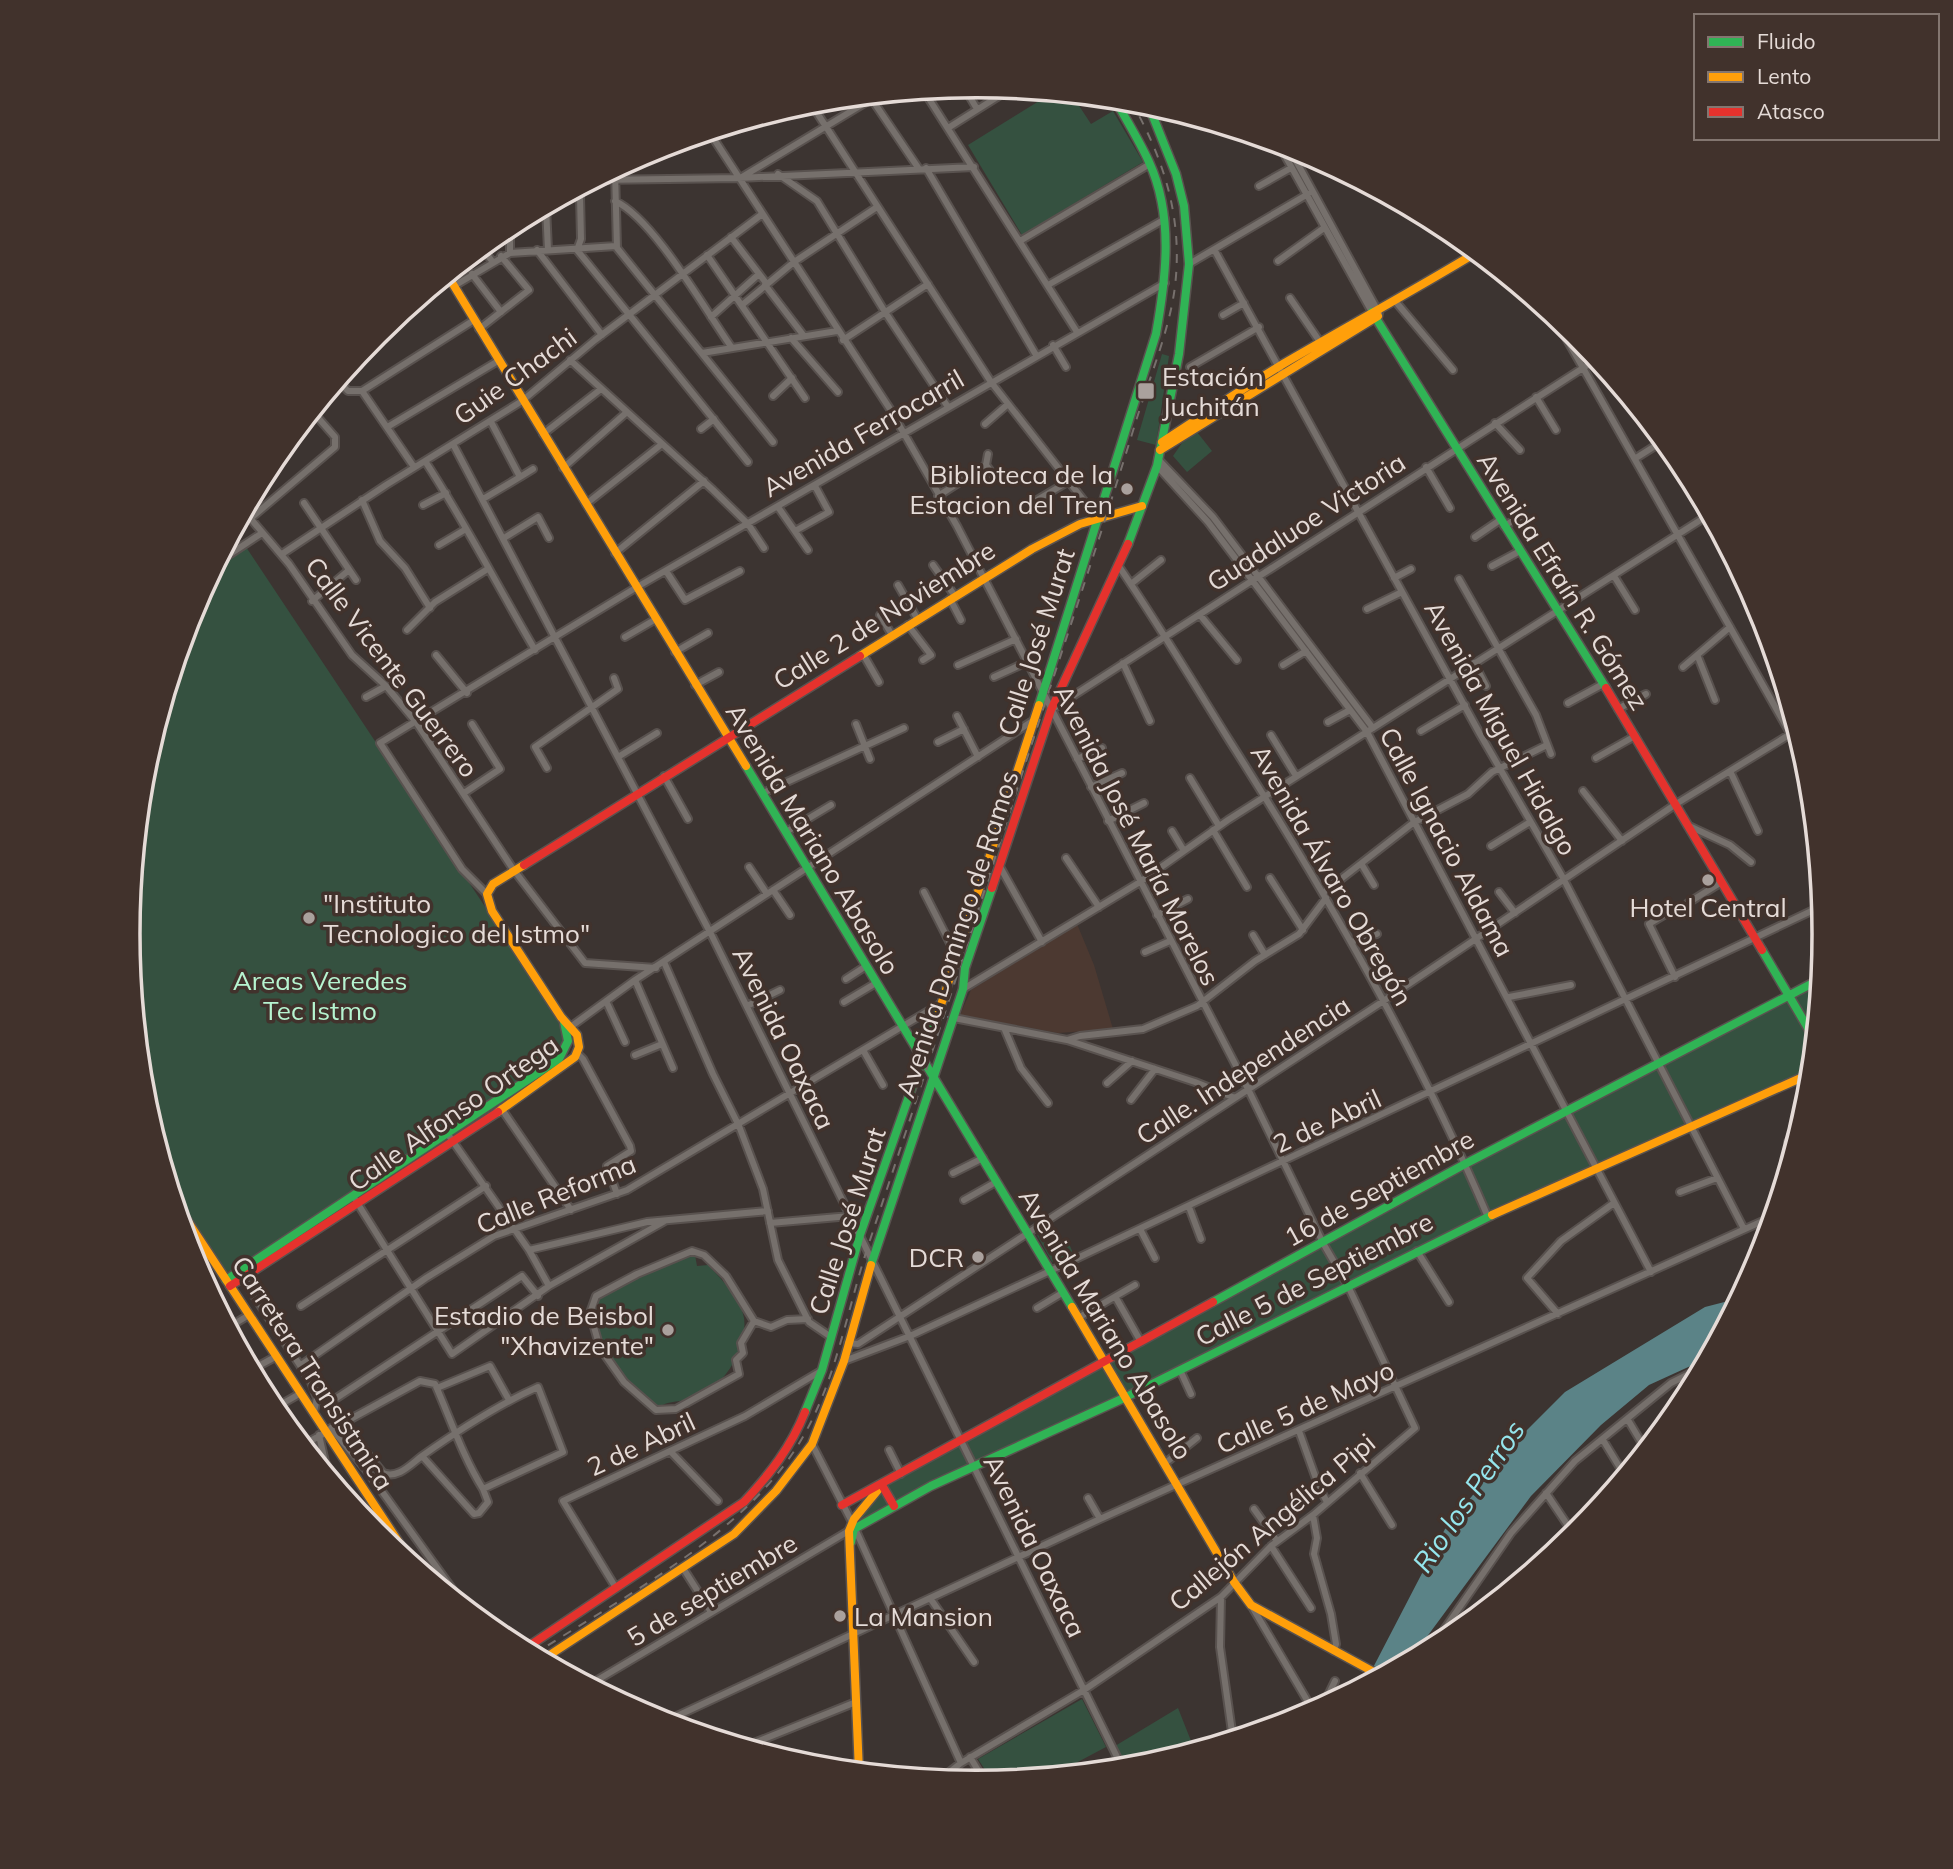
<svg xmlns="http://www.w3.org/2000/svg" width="1953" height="1869" font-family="Mulish,sans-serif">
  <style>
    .built { fill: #4c3931 }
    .green { fill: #355140 }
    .water { fill: #5b8387 }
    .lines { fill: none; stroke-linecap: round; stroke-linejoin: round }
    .stream { stroke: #5b8387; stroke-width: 2 }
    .street-casing { stroke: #59524f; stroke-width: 10 }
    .fast-casing { stroke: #59524f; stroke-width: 11 }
    .slow-casing { stroke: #59524f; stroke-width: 11 }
    .jam-casing { stroke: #59524f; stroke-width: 11 }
    .street { stroke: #76706c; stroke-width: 6 }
    .fast { stroke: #30b455; stroke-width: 8 }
    .slow { stroke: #ff9f0a; stroke-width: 8 }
    .jam { stroke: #e5322d; stroke-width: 8 }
    .rail { stroke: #77706d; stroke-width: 2; stroke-dasharray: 9 9; stroke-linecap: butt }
    .poi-dot { fill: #aaa19d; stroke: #41322c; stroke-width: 2.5 }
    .labels { text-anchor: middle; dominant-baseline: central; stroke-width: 7; stroke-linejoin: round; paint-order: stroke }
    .street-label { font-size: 26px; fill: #e5dbd7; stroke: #41322c }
    .poi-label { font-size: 26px; fill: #e5dbd7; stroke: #41322c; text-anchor: start }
    .park-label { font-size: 26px; fill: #b6f4d0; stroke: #41322c }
    .water-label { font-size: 28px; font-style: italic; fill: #94e5ec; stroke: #41322c }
    .rim { fill: none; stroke: #e5dbd7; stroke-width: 3.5 }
  </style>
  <rect width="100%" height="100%" fill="#3c3431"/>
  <path class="built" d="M1077,924L1094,965L1113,1029L1058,1033L960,1015L971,990Z"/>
  <path class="green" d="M1052,93L1072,95L1091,124L1113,111L1143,162L1022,235L968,145Z
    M1162,354L1169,356L1156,445L1137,440Z
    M1197,432L1212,451L1187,472L1173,456L1182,443Z
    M246,547L569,1033L559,1059L226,1280L176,1205L144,1100L128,934L144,769L193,609L215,567Z
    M1811,984L1819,998L1812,1073L1488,1217L849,1531L882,1485L1323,1243Z
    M1052,1225L1061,1241L1067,1239L1073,1253L1052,1262L1037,1235Z
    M695,1255L697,1266L708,1265C721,1279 741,1298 744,1318C748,1348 724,1387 697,1397C683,1403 667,1399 657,1409C642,1394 623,1380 610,1363C555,1288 639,1273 695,1255Z
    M1082,1699L1106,1747L1059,1772L1060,1775L993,1782L978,1759Z
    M1178,1708L1195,1751L1154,1763L1150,1755L1141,1761L1135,1754L1124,1763L1115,1746Z"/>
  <path class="water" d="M1740,1298L1708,1358L1649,1385L1601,1425L1531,1496L1409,1661L1364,1685L1445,1529L1522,1435L1565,1392L1705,1307Z"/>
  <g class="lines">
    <path class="stream" d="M948,1017H949"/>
    <defs>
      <path id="street" d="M964,87L977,109
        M924,91L1077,332
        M871,98L919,169
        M810,102L991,382L1099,520
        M948,128L1010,89
        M710,133L890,409L957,526L1248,1089L1323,1243L1348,1286L1415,1428L1313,1515L1271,1546L1221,1597L1084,1690L961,1763L939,1780
        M1278,143L1372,312
        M1288,146L1379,313
        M926,168L1036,355
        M615,170L617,248L773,442
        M778,174L817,201L885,312L948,407
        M742,177L878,95
        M597,180L739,178L974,167
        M1259,186L1291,168
        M580,196L581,239L577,250L748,462
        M615,201C654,219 705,310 732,348
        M546,207L548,250
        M731,237L766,283
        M1020,241L1150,164
        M482,248L492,261
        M537,250L602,335
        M1215,251L1480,734L1562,876L1744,1229
        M510,253V226
        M707,255L805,398
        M1278,261L1324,228
        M1189,264L1308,194
        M472,274L501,312
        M765,285L804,336
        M1048,285L1165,219
        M454,286L510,253L616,246
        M1290,298L1320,342
        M1396,302L1453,370
        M742,305L794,262L877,207
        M1223,315L1244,303
        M1553,315L1807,763
        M711,317L759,274
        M479,329L529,290L501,256
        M791,338L838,392
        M843,340L928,284
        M1053,345L1066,367
        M702,353L837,331
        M570,360L713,490L748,524L764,548
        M1190,367L1259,327
        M338,381L348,391H362L474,320
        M362,391L414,467
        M773,396L792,378
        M1536,397L1556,430
        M1495,423L1520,450
        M985,424L1008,404
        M389,426L498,361
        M701,429L714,419
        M543,434L601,389
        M453,444L711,934L1123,1769
        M1636,458L1655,446
        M1158,459L1213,517L1373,728
        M425,461C465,522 498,587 535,650
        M986,465L988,454
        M1157,466L1208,522L1367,732L1651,1272
        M1426,467L1450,508
        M563,468L627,412
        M520,477L533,469
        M938,496L986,465L994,476
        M483,499L520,477L491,422
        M362,500L380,541L405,568L430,608
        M304,503L356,580
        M1032,503L1069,481
        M586,504L662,444
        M423,505L446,493
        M778,507L808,550
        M245,512L289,564L352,655L386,686L416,722L513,869L585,963L656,968
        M251,518L335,447V437L313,412
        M1504,526L1523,515
        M795,531L829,512L815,486
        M1475,537L1500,520
        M504,538L538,517L549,538
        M439,545L466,529
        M615,553L704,481
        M282,554L386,485L522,401L595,340L761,215
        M218,562L262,533
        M933,565L955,596
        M1118,565C1157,622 1193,682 1229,740C1326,893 1417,1050 1488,1217
        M1492,566L1520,551
        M666,571L685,600L740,571
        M1614,576L1635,610
        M1394,578L1411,569
        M1459,579L1536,715L1551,754
        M1131,584L1161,560
        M898,585L918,620
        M950,599L961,620
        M312,601L349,570
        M1367,609L1402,592
        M880,615L892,635
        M1200,615L1237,660
        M908,625L931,655L923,660
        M407,630L435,602L486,570
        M625,637L656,619
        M675,652L708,633
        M863,654L879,682
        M436,655L467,693
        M1698,657L1715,700
        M1123,663L1150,721
        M1474,663L1486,686
        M958,665L1016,639
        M1283,665L1306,651
        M1683,667L1730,627
        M994,677L1027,662
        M695,685L719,672
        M366,697L386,686
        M1568,703L1603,684
        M1618,709L1646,694
        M1051,710L1597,359
        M957,716L978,757
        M1328,722L1350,710
        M856,724L870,759
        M1421,731L1465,705
        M1271,735L1296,776
        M938,742L964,729
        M618,757L657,733
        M1596,758L1635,736
        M1077,759L1102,748
        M547,768L535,747L618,689L614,678
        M1730,771L1758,831
        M664,776L688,819
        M1190,778L1219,826
        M1091,787L1122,773
        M1583,791L1622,841
        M464,793L500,769L472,724
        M763,793L904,728
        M1108,821L1144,803
        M1689,826L1730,845L1751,862
        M1213,830L1247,887
        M1172,831L1184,851
        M786,832L831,805
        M1491,846L1530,822
        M1066,858L1099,907
        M999,865L1042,942
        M1362,865L1374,885
        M749,867L767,894
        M1270,878L1303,930
        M773,890L790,915
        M924,892L956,955
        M1499,892L1515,913
        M1323,893L1413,823L1468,794L1492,772L1547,745
        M487,894L462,869L380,743L637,587L1165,283
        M1688,903L1720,883
        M1157,915L1188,899
        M1664,915L1649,924L1675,977
        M1253,935L1265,955
        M1351,942L1377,934
        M1145,952L1170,941
        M664,962L713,1074L739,1126L763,1189L778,1260L809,1322L831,1337
        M846,979L866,966
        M635,980L673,1068
        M1811,984L1821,979
        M963,989L1140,882L1228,820L1710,514
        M1509,997L1571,985
        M606,1001L625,1042
        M844,1002L876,983
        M747,1006L780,990
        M954,1018L1067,1040L1195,1082L1235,1098
        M569,1028L635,980L1031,722
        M1005,1030L1021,1068L1048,1103
        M1067,1040L1080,1036L1143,1029L1197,1006L1255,961L1299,934L1326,898
        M863,1050L883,1085
        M577,1053L583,1059L630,1146L631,1151L607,1166L617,1194
        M635,1055L662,1044
        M1107,1083L1132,1061
        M1131,1100L1155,1069
        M501,1108L571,1210
        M447,1133L529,1250L549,1286
        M1788,1142L1794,1150
        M953,1173L983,1158
        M1680,1192L1717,1178
        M353,1196L452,1354L549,1286L665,1221
        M964,1200L996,1182
        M1189,1207L1201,1239
        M770,1223L850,1216
        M1140,1229L1155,1258
        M529,1250L647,1222L768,1211
        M1417,1251L1449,1302
        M243,1279L311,1382L317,1398L314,1412
        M1116,1298L1141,1342
        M301,1306L486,1186
        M1037,1308L1062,1293
        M1558,1314L1527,1278L1561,1241L1614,1203
        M1078,1318L1135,1285
        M754,1321L741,1343L743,1353L736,1360L739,1374L676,1409L656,1410L624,1382L600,1348L590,1313L596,1296L637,1274L692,1251L704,1255L726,1276L754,1321L771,1327L787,1320L808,1319
        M229,1327L249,1315
        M848,1343L858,1344L1382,1002L1676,804L1797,730
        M844,1361L910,1336L1050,1271L1822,906
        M301,1365L426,1278L494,1236L627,1190L940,1004
        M251,1370L277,1356
        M1180,1370L1191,1394
        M437,1388L490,1366L509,1400
        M332,1401L522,1276L538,1296
        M273,1409L301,1393
        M1628,1420L1646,1450
        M342,1422L383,1473C398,1479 410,1465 422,1456L474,1514L479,1513L488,1502L483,1489
        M331,1428L368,1472L466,1608
        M1299,1431L1319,1487L1327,1502
        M319,1435L325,1462L345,1496
        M1603,1440L1625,1476
        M812,1444L852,1522L961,1763
        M303,1445L420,1381L435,1384C450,1418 463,1457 483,1489L563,1452L538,1387C497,1405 459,1430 422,1456
        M889,1450L901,1474
        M671,1452L718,1501
        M1164,1464L1197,1438
        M1360,1473L1392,1525
        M1546,1493L1575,1536
        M1088,1498L1100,1519
        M1254,1509L1277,1541
        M1313,1515L1317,1538L1314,1554L1331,1614L1336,1644L1334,1651
        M1271,1546L1311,1608
        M683,1568L711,1612
        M616,1588L563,1501L745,1416L821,1371
        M1221,1597L1220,1647L1233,1739
        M930,1598L974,1662
        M1251,1605L1314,1712
        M1430,1650L1511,1533L1575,1461L1671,1383L1703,1367
        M589,1685L852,1529
        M1322,1708L1335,1681
        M664,1722L1100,1519L1774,1216
        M744,1747L856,1702
        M970,1757L985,1782
        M841,1770L859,1768"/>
      <path id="fast" d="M1372,312L1606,688
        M1128,544L1157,466L1179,354L1189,264L1184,206L1176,174L1148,104
        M1039,705L1156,334C1166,278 1174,216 1149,162C1139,140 1126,120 1115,99
        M746,766L1072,1307
        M1762,950L1815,1040
        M871,1265L963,989L965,968L992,888
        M226,1280L559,1059L568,1041L564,1022
        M1213,1302L1465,1164L1811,984L1819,999
        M805,1412L822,1370L860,1235L939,1011
        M851,1542L854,1529L931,1486L1124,1398L1492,1215"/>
      <path id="slow" d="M448,276L746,766
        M1162,442C1202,416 1242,389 1283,364C1348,326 1413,291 1477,252
        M1160,450L1378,316
        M860,656L1032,549L1080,524L1142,506
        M939,1011L1039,705
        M498,1112L575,1057L579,1047L577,1035L561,1017L492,911L487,894L493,884L524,865
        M175,1202L415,1567
        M1492,1215L1812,1073
        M1072,1307L1234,1582L1251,1605L1381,1676
        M542,1660L734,1534L776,1491L812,1444L844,1361L871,1265
        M859,1772L849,1531L854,1519L878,1490"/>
      <path id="jam" d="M1606,688L1762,950
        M524,865L860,656
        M992,888L1051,710L1128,544
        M230,1286L498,1112
        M882,1485L894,1506
        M842,1505L1213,1302
        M523,1650L744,1502C770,1474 791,1447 805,1412"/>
    </defs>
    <use href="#street" class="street-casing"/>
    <use href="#fast" class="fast-casing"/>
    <use href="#slow" class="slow-casing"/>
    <use href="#jam" class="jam-casing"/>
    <use href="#street" class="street"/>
    <use href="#fast" class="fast"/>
    <use href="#slow" class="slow"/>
    <use href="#jam" class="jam"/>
    <path class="rail" d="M533,1655C625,1595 749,1533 804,1435C837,1377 848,1306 869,1243C921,1087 972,930 1022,774C1060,656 1100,539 1136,421C1149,379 1170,329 1175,286C1183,218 1164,159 1131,101"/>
  </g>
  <g class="poi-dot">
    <rect x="1137" y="382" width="18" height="18" rx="3.5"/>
    <circle cx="1127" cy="489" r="7"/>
    <circle cx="1708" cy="880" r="7"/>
    <circle cx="309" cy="918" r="7"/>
    <circle cx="978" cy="1257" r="7"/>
    <circle cx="668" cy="1330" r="7"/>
    <circle cx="840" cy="1616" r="7"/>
  </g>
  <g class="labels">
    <g class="street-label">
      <text transform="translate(515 376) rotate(-36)">Guie Chachi</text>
      <text transform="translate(863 433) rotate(-30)">Avenida Ferrocarril</text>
      <text transform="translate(1306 522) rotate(-33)">Guadaluoe Victoria</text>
      <text transform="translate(1563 581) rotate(58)">Avenida Efraín R. Gómez</text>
      <text transform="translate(884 615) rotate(-32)">Calle 2 de Noviembre</text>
      <text transform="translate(1036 642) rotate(-72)">Calle José Murat</text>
      <text transform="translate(392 667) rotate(53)">Calle Vicente Guerrero</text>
      <text transform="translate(1501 728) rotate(61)">Avenida Miguel Hidalgo</text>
      <text transform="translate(1137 835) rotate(63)">Avenida José María Morelos</text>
      <text transform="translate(813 839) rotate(59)">Avenida Mariano Abasolo</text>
      <text transform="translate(1447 842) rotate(62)">Calle Ignacio Aldama</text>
      <text transform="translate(1332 875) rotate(60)">Avenida Álvaro Obregón</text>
      <text transform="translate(957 934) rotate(-72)">Avenida Domingo de Ramos</text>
      <text transform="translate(784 1038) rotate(64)">Avenida Oaxaca</text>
      <text transform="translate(1243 1070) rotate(-33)">Calle. Independencia</text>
      <text transform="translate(453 1113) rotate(-35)">Calle Alfonso Ortega</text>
      <text transform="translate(1327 1121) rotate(-25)">2 de Abril</text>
      <text transform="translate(1379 1188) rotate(-29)">16 de Septiembre</text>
      <text transform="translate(556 1194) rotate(-22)">Calle Reforma</text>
      <text transform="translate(847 1221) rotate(-72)">Calle José Murat</text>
      <text transform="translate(1314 1279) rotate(-27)">Calle 5 de Septiembre</text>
      <text transform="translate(1106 1324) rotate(59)">Avenida Mariano Abasolo</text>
      <text transform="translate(313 1373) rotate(57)">Carretera Transistmica</text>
      <text transform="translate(1305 1407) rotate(-24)">Calle 5 de Mayo</text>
      <text transform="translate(641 1444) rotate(-25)">2 de Abril</text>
      <text transform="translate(1272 1522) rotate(-40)">Callejón Angélica Pipi</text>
      <text transform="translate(1035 1546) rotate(64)">Avenida Oaxaca</text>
      <text transform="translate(712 1590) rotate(-31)">5 de septiembre</text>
    </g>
    <g class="poi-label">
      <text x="1162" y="376">Estación<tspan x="1162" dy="30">Juchitán</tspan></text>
      <text x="1113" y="474" text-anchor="end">Biblioteca de la<tspan x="1113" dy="30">Estacion del Tren</tspan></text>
      <text x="323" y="903">"Instituto<tspan x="323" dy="30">Tecnologico del Istmo"</tspan></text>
      <text x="1708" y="907" text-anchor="middle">Hotel Central</text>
      <text x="964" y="1257" text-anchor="end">DCR</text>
      <text x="654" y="1315" text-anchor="end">Estadio de Beisbol<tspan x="654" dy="30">"Xhavizente"</tspan></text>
      <text x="854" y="1616">La Mansion</text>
    </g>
    <g class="park-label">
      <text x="320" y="980">Areas Veredes<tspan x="320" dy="30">Tec Istmo</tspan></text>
    </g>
    <g class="water-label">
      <text transform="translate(1468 1496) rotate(-56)">Rio los Perros</text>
    </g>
  </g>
  <path d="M0 0H1953V1869H0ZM140 934a836 836 0 1 1 1672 0a836 836 0 1 1-1672 0Z" fill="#41322c" fill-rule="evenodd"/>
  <path class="rim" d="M140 934a836 836 0 1 1 1672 0a836 836 0 1 1-1672 0Z"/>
  <rect x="1694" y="14" width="245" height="126" fill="#41322c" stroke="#837670" stroke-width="2"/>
  <rect x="1708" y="37" width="35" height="10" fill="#30b455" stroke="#837670" stroke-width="2"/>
  <text x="1757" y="49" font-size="21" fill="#e5dbd7">Fluido</text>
  <rect x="1708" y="72" width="35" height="10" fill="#ff9f0a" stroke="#837670" stroke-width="2"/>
  <text x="1757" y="84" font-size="21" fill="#e5dbd7">Lento</text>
  <rect x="1708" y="107" width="35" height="10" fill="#e5322d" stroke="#837670" stroke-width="2"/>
  <text x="1757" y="119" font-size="21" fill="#e5dbd7">Atasco</text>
</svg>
